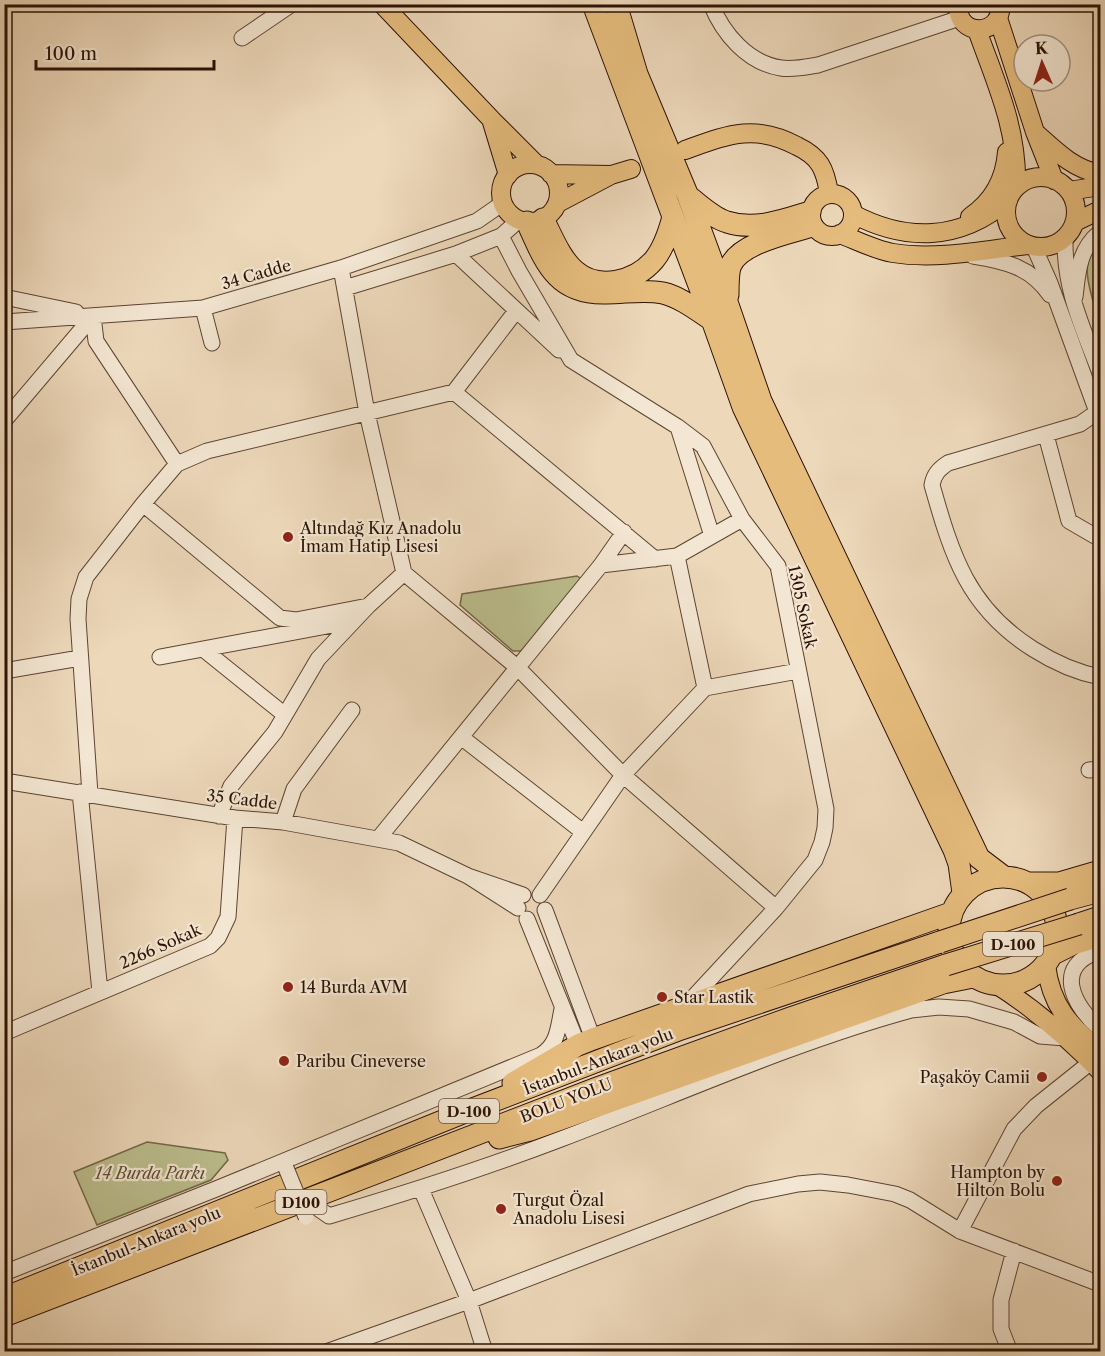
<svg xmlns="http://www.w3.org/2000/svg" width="1105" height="1356" font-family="'Libre Caslon Text',serif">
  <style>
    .green { fill: #bcbe8d; stroke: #746849; stroke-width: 1.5 }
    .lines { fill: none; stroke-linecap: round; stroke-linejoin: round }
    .minor-casing { stroke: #5c4432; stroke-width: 17 }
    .major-casing { stroke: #2c1205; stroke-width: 20 }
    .highway-casing { stroke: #2c1205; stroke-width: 23 }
    .minor { stroke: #f3e6d2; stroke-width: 15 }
    .major { stroke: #e6bc7d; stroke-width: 18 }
    .highway { stroke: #e6bc7d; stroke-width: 21 }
    .minor-bridge-casing { stroke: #5c4432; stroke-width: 17; stroke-linecap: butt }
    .highway-bridge-casing { stroke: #2c1205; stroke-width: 23; stroke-linecap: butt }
    .minor-bridge { stroke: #f3e6d2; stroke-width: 15 }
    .highway-bridge { stroke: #e6bc7d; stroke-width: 21 }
    .poi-dot { fill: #8f2418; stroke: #f3e6d2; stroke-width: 2 }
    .labels { text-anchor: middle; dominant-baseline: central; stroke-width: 4.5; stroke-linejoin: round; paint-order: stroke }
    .shield { fill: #f3e6d2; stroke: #685242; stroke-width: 1.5 }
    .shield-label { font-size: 15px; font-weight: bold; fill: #2c1205 }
    .street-label { font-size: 16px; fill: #2c1205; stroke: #f3e6d2 }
    .poi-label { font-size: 16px; fill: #2c1205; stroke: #f3e6d2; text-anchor: start }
    .park-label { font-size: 16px; font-style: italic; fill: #5e4e35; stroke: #f3e6d2 }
  </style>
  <rect width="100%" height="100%" fill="#edd8ba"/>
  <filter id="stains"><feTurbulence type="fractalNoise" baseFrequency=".00333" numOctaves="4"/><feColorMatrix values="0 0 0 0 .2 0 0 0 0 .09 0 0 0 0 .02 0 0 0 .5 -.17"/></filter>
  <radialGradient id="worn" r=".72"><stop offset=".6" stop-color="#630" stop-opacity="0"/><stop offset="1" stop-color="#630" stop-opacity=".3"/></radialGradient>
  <path class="green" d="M1100,247V324C1095,304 1074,258 1100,247Z
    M577,576L583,580L523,651H513L460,605L462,594Z
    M147,1142L225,1153L228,1160L211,1180L97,1225L74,1172Z"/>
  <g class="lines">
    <defs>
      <path id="minor" d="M711,4C723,34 748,63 781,68C793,70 806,67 818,65L960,18
        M242,38L292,4
        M501,236L519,271L571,360L678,427L703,446L742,519L778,566L826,809L825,828L822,842L815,860L776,908L687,1004
        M1065,238C1064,289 1082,326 1100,373
        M1034,247L1050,283L1097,412L1100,414
        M456,254L559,350
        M973,256C1005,261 1031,267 1050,295
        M341,268L367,413L404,573L518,668L623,775L776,908
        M345,288L456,254L501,236L519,220
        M4,297L76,312
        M1075,297C1078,271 1079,249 1100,232
        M203,308L212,343
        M93,316L96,341L177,464
        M4,322L203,308L341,268L477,221L503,203
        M454,392L516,311
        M1100,410L1080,424L948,463C939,469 934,474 932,485C952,556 968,608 1033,649C1055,663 1075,672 1100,677
        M4,421L93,316
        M678,427L712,536
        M1046,435L1069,521L1100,539
        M143,504L280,618L296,620L368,606
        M677,556L705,688
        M601,565L677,556L742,519
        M203,649L285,715
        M160,657L354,621
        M4,671L80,658
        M461,737L583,832
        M1089,770L1100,769
        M4,781L235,818L283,822L399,843L468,876
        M80,792L100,992
        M90,794L78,619L79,599L86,577L143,504L177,464L207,451L454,392L655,559
        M219,816L231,786L275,732L318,659L368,606L404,573
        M283,822L294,789L352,710
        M378,839L601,565L624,532
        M540,895L623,775L705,688L798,671
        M518,908L468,876L523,895
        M545,910L593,1039
        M527,919L578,1045
        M1100,951C1052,965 1073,1006 1100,1029
        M4,1033L210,946L218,938L228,917L235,818
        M421,1189L469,1301L485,1352
        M306,1200L329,1216C407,1193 485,1168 561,1139C677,1095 791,1043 911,1010L939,1007L969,1009L1014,1022L1040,1036L1065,1038
        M960,1231L1014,1129L1036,1106L1091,1062
        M4,1273L216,1189L541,1055C558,1044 558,1028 562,1009
        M326,1352L469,1301L749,1194L798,1184L820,1182L848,1185L895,1194L910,1200L960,1231L1100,1284
        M1010,1352L1001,1329V1300L1014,1251"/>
      <path id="major" d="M382,4L491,119
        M958,4C956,39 1004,36 1000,4
        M998,18L1035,132L1054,180
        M977,30C996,83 1018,129 1016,187
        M1038,135C1058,153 1074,169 1100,174
        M685,150C727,135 754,123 797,146C820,157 825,169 829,193
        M501 193a29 29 0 1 1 58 0a29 29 0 1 1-58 0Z
        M551,174L611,175L558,203
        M508,175L491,119L537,165
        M611,175L631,169
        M1006 212a35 35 0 1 1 70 0a35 35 0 1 1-70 0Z
        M1069,191L1100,186
        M811 215a21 21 0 1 1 42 0a21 21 0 1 1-42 0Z
        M853,214C906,242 960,241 1007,201
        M970,217C992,202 1005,179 1007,152
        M1075,222L1100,210
        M840,234C858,241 875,250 893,253C936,260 984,250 1027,245
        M1046,965C1051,1005 1069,1026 1100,1050
        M997,985C1035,1009 1069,1039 1100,1071"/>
      <path id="highway" d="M593,4L712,320L743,407L954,850L959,864L963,893
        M616,4L637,74L688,196L727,302L761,401L979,858L1004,877
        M688,196C700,205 713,218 727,222C755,231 784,220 810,212
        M543,219C552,236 560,258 575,271C598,291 635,282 654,260C664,248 669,232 673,217
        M527,222C545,262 556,295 607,293C625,293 644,289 663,293C680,297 697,310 712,320
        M728,295C728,286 728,275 730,267C738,243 790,233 812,226
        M949 931a54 54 0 1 1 108 0a54 54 0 1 1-108 0Z
        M1029,883H1059L1100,871
        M1070,899L1100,891
        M1079,924L1100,917
        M1053,954L1073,944L1100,936
        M513,1083L578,1045L593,1039L951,913
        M499,1138L530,1130L943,983L973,977
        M4,1298L470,1110L681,1029L940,942
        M4,1316L597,1088L790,1018L946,965"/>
    </defs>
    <use href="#minor" class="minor-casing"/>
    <use href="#major" class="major-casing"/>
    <use href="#highway" class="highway-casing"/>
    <use href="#minor" class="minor"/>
    <use href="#major" class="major"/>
    <use href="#highway" class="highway"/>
    <defs>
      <path id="minor-bridge" d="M286,1168L306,1217"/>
      <path id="highway-bridge" d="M940,942L1070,899
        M946,965L1079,924"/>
    </defs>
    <use href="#minor-bridge" class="minor-bridge-casing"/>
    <use href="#highway-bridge" class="highway-bridge-casing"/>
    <use href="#minor-bridge" class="minor-bridge"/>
    <use href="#highway-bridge" class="highway-bridge"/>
  </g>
  <g class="poi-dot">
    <circle cx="288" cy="537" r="6"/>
    <circle cx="288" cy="987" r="6"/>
    <circle cx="662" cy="997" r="6"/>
    <circle cx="284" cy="1061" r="6"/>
    <circle cx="1042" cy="1077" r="6"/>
    <circle cx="1057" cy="1181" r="6"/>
    <circle cx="501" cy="1209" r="6"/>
  </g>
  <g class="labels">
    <g class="shield">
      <rect x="983" y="932" width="60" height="24" rx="4.5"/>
      <rect x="439" y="1099" width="60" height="24" rx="4.5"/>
      <rect x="275.5" y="1190" width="51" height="24" rx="4.5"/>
    </g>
    <g class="shield-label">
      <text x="1013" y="944">D-100</text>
      <text x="469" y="1111">D-100</text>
      <text x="301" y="1202">D100</text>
    </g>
    <g class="street-label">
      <text transform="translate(256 274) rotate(-16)">34 Cadde</text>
      <text transform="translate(803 607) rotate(78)">1305 Sokak</text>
      <text transform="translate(242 799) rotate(7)">35 Cadde</text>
      <text transform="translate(160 946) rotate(-24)">2266 Sokak</text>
      <text transform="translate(598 1061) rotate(-21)">İstanbul-Ankara yolu</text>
      <text transform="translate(566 1100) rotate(-21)">BOLU YOLU</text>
      <text transform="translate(146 1241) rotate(-22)">İstanbul-Ankara yolu</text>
    </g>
    <g class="poi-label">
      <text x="300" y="528">Altındağ Kız Anadolu<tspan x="300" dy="18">İmam Hatip Lisesi</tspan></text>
      <text x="300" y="987">14 Burda AVM</text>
      <text x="674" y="997">Star Lastik</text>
      <text x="296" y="1061">Paribu Cineverse</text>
      <text x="1030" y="1077" text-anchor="end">Paşaköy Camii</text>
      <text x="1045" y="1172" text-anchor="end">Hampton by<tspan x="1045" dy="18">Hilton Bolu</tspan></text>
      <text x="513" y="1200">Turgut Özal<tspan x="513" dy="18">Anadolu Lisesi</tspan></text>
    </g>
    <g class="park-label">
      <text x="150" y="1173">14 Burda Parkı</text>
    </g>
  </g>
  <rect width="1105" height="1356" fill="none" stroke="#edd8ba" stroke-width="24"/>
  <rect x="6" y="6" width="1093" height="1344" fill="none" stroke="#2c1205" stroke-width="3"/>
  <rect x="12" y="12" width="1081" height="1332" fill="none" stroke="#2c1205" stroke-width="1.5"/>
  <g transform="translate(1042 63) rotate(357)"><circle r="28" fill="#f3e6d2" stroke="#a39180" stroke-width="1.5"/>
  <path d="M0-4.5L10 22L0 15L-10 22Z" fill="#8f2418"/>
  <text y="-9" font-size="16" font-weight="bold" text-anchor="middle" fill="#2c1205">K</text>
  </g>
  <path d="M36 60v9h178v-9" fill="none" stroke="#2c1205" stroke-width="3"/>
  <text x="45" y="60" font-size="18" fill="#2c1205" stroke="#f3e6d2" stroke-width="4.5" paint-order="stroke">100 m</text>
  <rect width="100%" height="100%" filter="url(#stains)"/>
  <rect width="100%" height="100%" fill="url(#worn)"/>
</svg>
